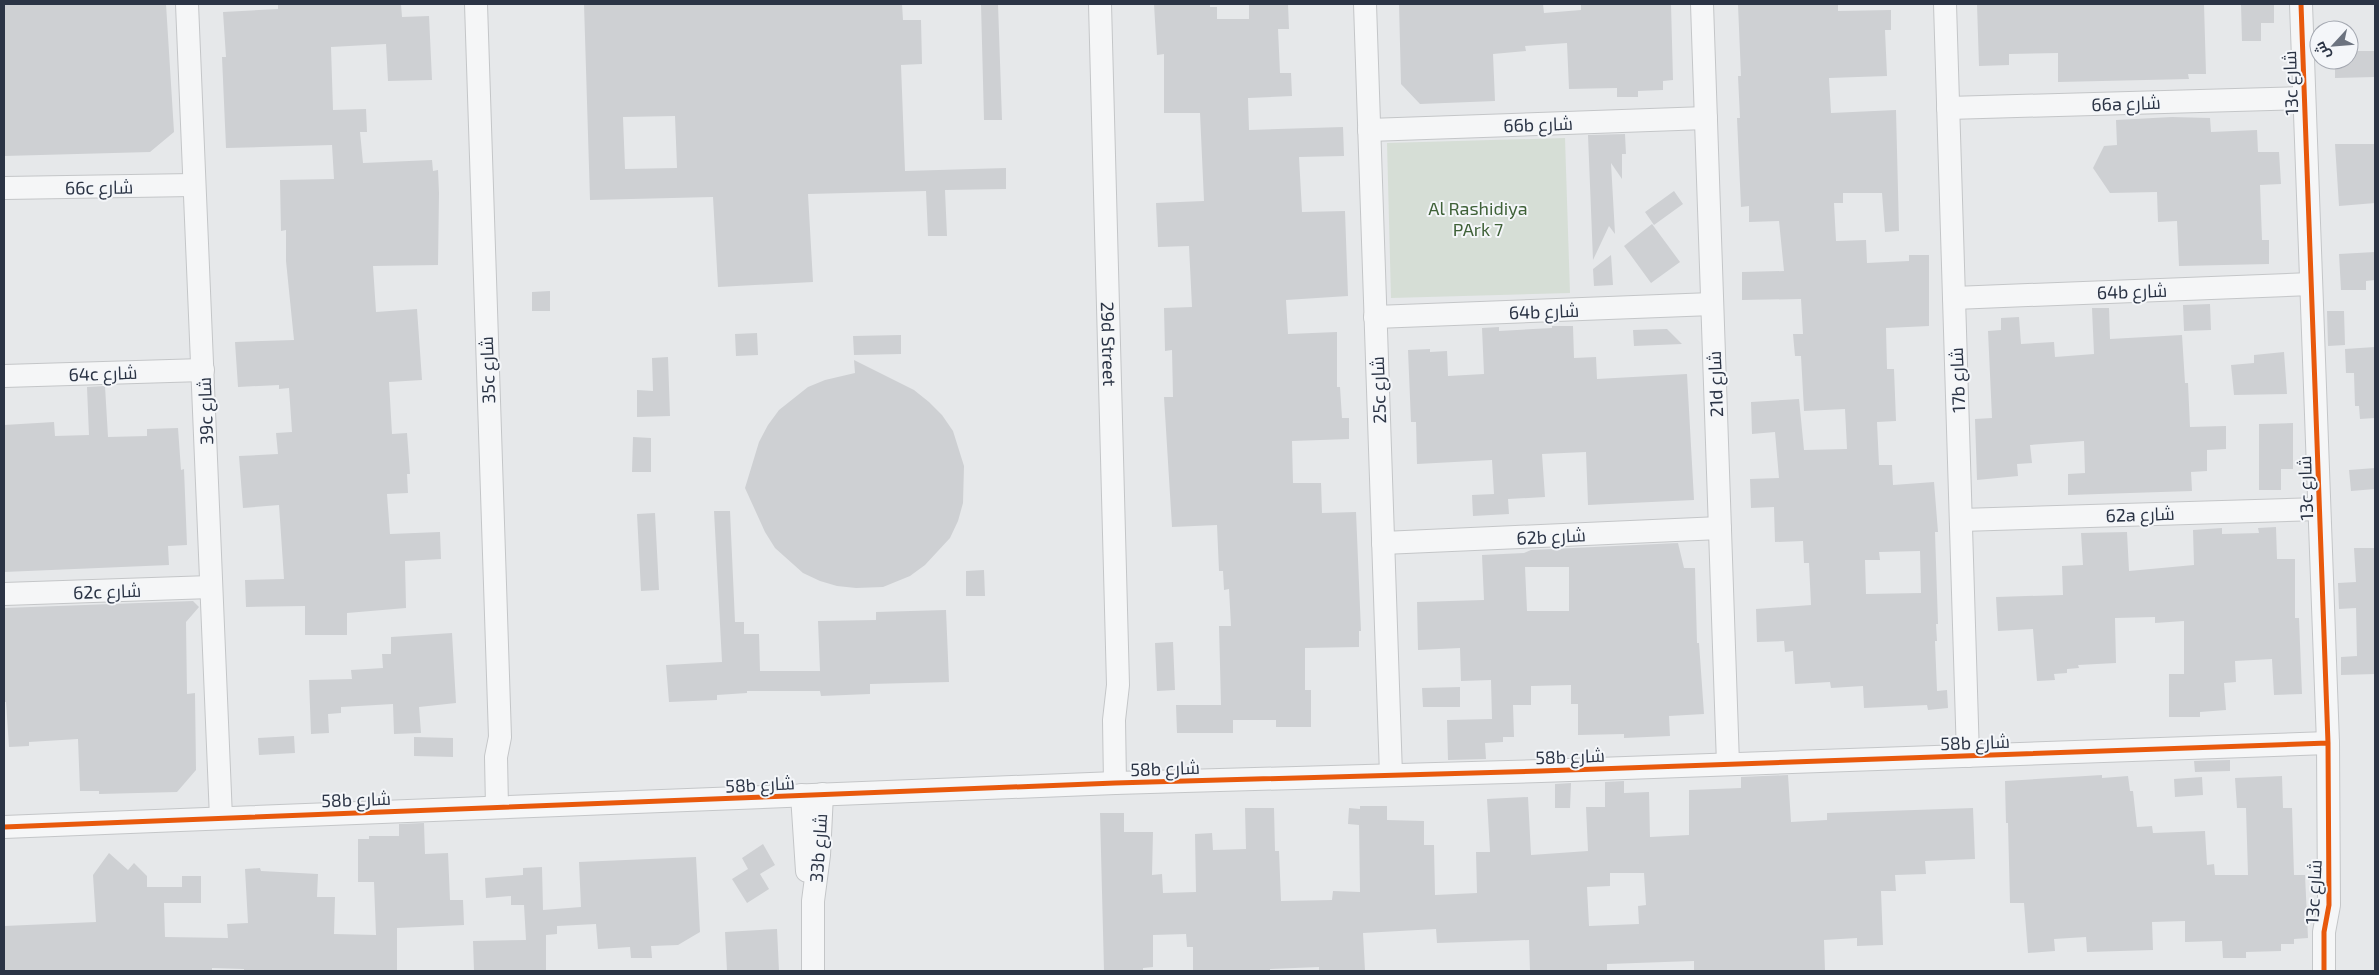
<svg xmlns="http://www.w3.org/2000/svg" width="2379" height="975" font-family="'Exo 2',Cairo,sans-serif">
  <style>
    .green { fill: #d6ded6 }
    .building { fill: #ced0d3; fill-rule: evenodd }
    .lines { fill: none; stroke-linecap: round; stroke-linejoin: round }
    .minor-casing { stroke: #c4c6c8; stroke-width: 24 }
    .minor { stroke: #f5f6f7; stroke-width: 22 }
    .cycleway-casing { stroke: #f4f6f9; stroke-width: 8 }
    .cycleway { stroke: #e8590c; stroke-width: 5 }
    .labels { text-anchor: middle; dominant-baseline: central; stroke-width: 4; stroke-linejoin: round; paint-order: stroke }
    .street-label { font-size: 18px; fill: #2b3445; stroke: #f4f6f9 }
    .park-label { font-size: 18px; fill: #3f6138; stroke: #f4f6f9 }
  </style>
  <rect width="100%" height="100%" fill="#e6e8ea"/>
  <path class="green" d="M1565,138L1570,293L1391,298L1387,143Z"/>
  <path class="building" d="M4,4H166L174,132L150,152L4,156Z
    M278,4H401L402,17L429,16L432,80L388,81L386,44L331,47L333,110L366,109L367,132H360L363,163L432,160L433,171L438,170L439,193L438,265L373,266L376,312L417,309L422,380L389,382L392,434L407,433L410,474H407L408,493L387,494L390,534L440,532L441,559L405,561L406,608L347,613V635H305V606L246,607L245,580L284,579L279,505L243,508L239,456L278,454L276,433L292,432L289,388L279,389V385L238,387L235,342L294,340L286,261V230L281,231L280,180L334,179L332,145L226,148L222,57H226L223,12L278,9Z
    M584,4H902L903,20H921L922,64L901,65L905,171L1006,168V189L945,190L947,236H928L926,191L808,194L813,282L718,287L713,197L590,200ZM675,116L677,168L625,169L623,117Z
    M981,4H998L1002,120H984Z
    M1154,4H1210V7H1217V19H1249V4H1288L1289,29H1278L1280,73H1291L1292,96L1248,98L1249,130L1343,127L1344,156L1299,157L1302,212L1345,211L1348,296L1286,300L1288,334L1337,332V387H1340L1342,418H1349V439L1292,441L1293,483H1321L1322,513L1356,512L1361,631H1359V647L1305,648V690H1311V727H1276V720H1233V733H1177L1176,705H1221L1219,626H1231L1229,589L1224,590L1223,571H1219L1217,525L1172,527L1164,397H1173L1172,350L1165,351L1164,308L1192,307L1189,246L1158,247L1156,203L1204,201L1200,113H1164V54L1157,55Z
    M1399,4H1543L1544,13L1581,10V4H1671L1673,80L1663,81V90L1638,91V97H1617V88L1569,89L1567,43L1525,46L1526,51L1493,54L1495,101L1420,104L1401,84Z
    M1838,4V11L1891,10V30H1885L1887,76L1829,78L1831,113L1896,110L1899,231L1885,232L1882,193H1843V203H1834L1836,241L1866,240L1867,263L1909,261V255H1929V326L1886,328L1887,369H1894L1896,421L1877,422L1879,465H1892L1893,485L1934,482L1938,532H1935L1938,624H1936L1937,641H1935L1937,691L1947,690L1948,708L1928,710L1927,705L1864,708L1863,686L1831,688L1830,682L1795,684L1793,651L1785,652L1784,641L1757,642L1756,609L1811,605L1809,563H1804L1803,541L1775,542L1774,507L1751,508L1750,479L1779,478L1775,432L1752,434L1751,402L1799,399L1804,450L1847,449L1845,409L1804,411L1801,356H1795L1793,334H1803L1801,299L1742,300V272L1784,271L1779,221L1749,222V206L1741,207L1737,118H1740L1738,76H1741L1738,5ZM1920,551L1921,593L1866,594L1865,560H1880L1879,552Z
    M1977,4H2204L2206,74H2188L2189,79L2058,82V53L2009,54V65L1979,66Z
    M2241,4H2274V23H2261V41H2242Z
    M2349,51H2375V77L2335,78V60H2349Z
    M2172,117L2210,118L2211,132L2257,130L2258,152H2279L2281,184L2260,185L2262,240H2269V264L2179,266L2177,221L2158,222L2157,192L2110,193L2093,168L2104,146L2117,145L2116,120Z
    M1625,134L1626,154H1622V179L1611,163L1615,234L1609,226L1593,260L1588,135Z
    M2335,144H2375V203L2339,206Z
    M1674,191L1683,204L1654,225L1645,212Z
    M1652,224L1680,262L1651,283L1624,246Z
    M2375,252V280L2366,281V290H2341L2339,254Z
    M1611,255L1613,285L1594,286L1593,269Z
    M550,291V311H532V292Z
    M2210,304L2211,330L2184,331L2183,305Z
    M2092,308H2109L2110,339L2182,335L2185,383H2188L2190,427L2226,426V449L2207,450V471L2191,472L2192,491L2068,495V474L2085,473L2084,441L2030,445L2032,463L2017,464L2018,476L1977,480L1975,419L1992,418L1988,331L2001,330V318L2019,317L2021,344L2054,342L2055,357L2094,354Z
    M2327,311H2344L2345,345L2328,346Z
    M1552,326H1573L1574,358L1596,357L1597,379L1687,374L1694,500L1588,505L1586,452L1542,454L1545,497L1508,499L1509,514L1473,516L1472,495L1494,494L1492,460L1417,464L1416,422H1411L1408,350L1430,349V352L1447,351L1448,376L1484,374L1482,328L1499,327V331L1552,328Z
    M1667,329L1682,344L1634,346L1633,330Z
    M757,333L758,355L736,356L735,334Z
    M901,335V354L854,355L853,336Z
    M2375,347V418L2360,419L2359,406H2355L2354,373H2346L2345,349Z
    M2284,352L2287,394L2234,395L2231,365L2254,363V355Z
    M668,357L670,416L637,417V390L653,391L652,358Z
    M854,360L914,390L929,402L942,415L953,431L964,466L963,503L958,521L950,538L925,565L910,576L883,587L856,588L837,586L820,581L803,573L775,548L765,532L745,488L759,442L768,425L779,410L808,387L825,380L855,373Z
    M105,386L108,437L147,436V429L178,428L181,470L184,469L187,545L168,546L169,565L4,572V425L54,422L55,436L89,435L87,387Z
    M2293,423V469H2281V490H2259V424Z
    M633,437L651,438V472H632Z
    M2375,468V489L2351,491L2349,470Z
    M714,511H730L735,622H744V634H759L760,671H820L818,621L876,620V612L946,610L949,682L870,684V694L821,696L820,691H747V693L717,695V700L669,702L666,665L722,662Z
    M655,513L659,590L641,591L637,514Z
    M2276,527L2277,559H2295V618H2299L2302,694L2274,695L2272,659L2235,661L2236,682L2224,683L2226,710L2200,712V717H2169V674H2184V621L2155,623V617L2115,618L2116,663L2078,665L2079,668L2067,669V673L2054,674L2055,680L2037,681L2033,629L1998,631L1996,597L2063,595L2062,566L2083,565L2081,533L2127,532L2129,571L2194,565L2193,530L2222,528V534L2259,533L2258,528Z
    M1678,543L1684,568H1695L1697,643H1699L1704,714L1669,716L1670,736L1624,738V734L1578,735V704H1571V685L1531,686V705H1513L1514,737H1503V742L1485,743L1486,759L1448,760L1447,720L1492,719L1491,680L1461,681L1460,648L1418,650L1417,602L1484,600L1482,555L1524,553L1531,550ZM1525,567H1569V611H1527Z
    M2354,548H2375V674L2341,675V657L2357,656L2356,608L2339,609L2338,583L2356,582Z
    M984,570L985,596H966V571Z
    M193,601L199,607L186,622L187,694L195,693L196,770L177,792L99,794V791H80L78,739L29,742V746L9,747L6,702H4V608Z
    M452,633L456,703L419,707L421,733L394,734L393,704L341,707V713L328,714L329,733L311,734L309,680L352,679L351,670L383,668L382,654H391V637Z
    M1173,642L1175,690L1157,691L1155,643Z
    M1460,687V707H1423L1422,688Z
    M294,736L295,753L259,755L258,738Z
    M414,737L453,738V757L414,756Z
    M2230,760V771L2195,772L2194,761Z
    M1788,775L1791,822L1827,820V813L1973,808L1975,859L1925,861L1926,874L1895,875L1896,891H1881L1883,945L1857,946V938L1824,940L1825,971H1694V961L1607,964V971H1530L1529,940L1437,943L1436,929L1363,933L1365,971H1319V967L1270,969V971H1193V947H1187L1186,934L1153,935V967L1143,968V971H1104L1100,813H1124V832H1153L1152,875L1162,874L1163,893L1196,892L1195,834L1212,833L1213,850L1246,849L1245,808H1274L1275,851H1279L1281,901L1332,900L1333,891L1360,892L1359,825L1348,824L1349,808L1360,809V806H1387V820L1424,821V845H1434L1435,895L1477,893L1476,852H1490L1487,799L1528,797L1531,855L1588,851L1586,807H1605V782L1624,781V793L1649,792L1650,837L1689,835V790L1741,788V777ZM1610,873H1644L1646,905L1638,906L1639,924L1589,926L1587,887L1610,886Z
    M2102,775V778L2128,776L2130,791H2133L2137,827L2152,826L2153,833L2205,831L2207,865L2214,864L2215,875H2248L2246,808H2237L2235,778L2282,776L2283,808H2292L2294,875H2305L2308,938L2294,939V944H2281V951L2246,952V958H2223L2222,941L2185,942V921L2152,922L2153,950L2087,952L2086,937L2054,939L2055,951L2028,953L2024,903H2010L2008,823H2006L2005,781Z
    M2202,777L2203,795L2175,797L2174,779Z
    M1571,783L1570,808H1555V784Z
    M424,823L425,854L448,853L450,900H463L464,925L397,928V971H244V969L212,968V971H4V926L96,922L93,875L109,853L128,870L134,863L147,876V887H182V876H201V903H164L165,937L228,938L227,924L248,923L245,869L260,868L261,871L318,874L317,897H335L334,934L376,935L374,882H358V839H369V836H399V824Z
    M763,844L775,865L760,874L769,889L747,903L732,879L748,869L742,858Z
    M696,857L700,932L678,945L651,946L652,958H631L630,947L598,949L596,924L557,926V934L546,935V971H474L473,941L526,940L524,905H511V896L486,898L485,878L523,875V868L542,867L543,910L581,907L579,862Z
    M777,929L779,971H727L725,932Z"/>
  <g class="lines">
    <defs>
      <g id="minor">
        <path d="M187,4L221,818"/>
        <path d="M476,4L500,737L496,757L497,807"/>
        <path id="s1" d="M1100,4L1118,685L1114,720L1115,783"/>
        <path d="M1365,4L1391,775"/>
        <path d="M1702,4L1728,764"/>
        <path d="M1945,4L1968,756"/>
        <path d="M2301,4L2328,743L2329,905L2324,932V971"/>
        <path d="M1948,108L2304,98"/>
        <path d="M1369,130L1706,118"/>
        <path d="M4,188L193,185"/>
        <path d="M1954,298L2311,284"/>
        <path d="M1375,317L1712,304"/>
        <path d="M4,376L203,370"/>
        <path d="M1961,520L2319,509"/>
        <path d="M1383,543L1720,528"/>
        <path d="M4,594L211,587"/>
        <path d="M802,795L807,871"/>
        <path d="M4,827L1115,783L1541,771L2328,743"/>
        <path d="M813,971V901L819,855L822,794"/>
      </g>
    </defs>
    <use href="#minor" class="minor-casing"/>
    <use href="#minor" class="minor"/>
    <defs>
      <path id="cycleway" d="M2301,4L2328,743L2329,905L2324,932V971
        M4,827L1115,783L1541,771L2328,743"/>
    </defs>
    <use href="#cycleway" class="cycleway-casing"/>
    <use href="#cycleway" class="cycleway"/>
  </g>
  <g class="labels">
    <g class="street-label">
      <text transform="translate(2290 83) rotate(-92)">13c شارع</text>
      <text transform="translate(2126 103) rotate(-2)">66a شارع</text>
      <text transform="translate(1538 124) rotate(-2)">66b شارع</text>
      <text transform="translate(99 187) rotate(-1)">66c شارع</text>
      <text transform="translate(2132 291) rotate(-2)">64b شارع</text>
      <text transform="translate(1544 311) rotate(-2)">64b شارع</text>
      <text stroke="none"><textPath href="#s1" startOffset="340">29d Street</textPath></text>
      <text transform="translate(487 370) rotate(-92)">35c شارع</text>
      <text transform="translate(103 373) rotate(-2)">64c شارع</text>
      <text transform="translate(1957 380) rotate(-92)">17b شارع</text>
      <text transform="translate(1715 384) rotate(-92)">21d شارع</text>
      <text transform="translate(1378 390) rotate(-92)">25c شارع</text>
      <text transform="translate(205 411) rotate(-92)">39c شارع</text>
      <text transform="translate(2305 488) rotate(-92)">13c شارع</text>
      <text transform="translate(2140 514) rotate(-2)">62a شارع</text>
      <text transform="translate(1551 536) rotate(-3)">62b شارع</text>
      <text transform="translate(107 591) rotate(-2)">62c شارع</text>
      <text transform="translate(1975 742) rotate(-2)">58b شارع</text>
      <text transform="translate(1570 756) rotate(-2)">58b شارع</text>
      <text transform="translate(1165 768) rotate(-2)">58b شارع</text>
      <text transform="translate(760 784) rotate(-3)">58b شارع</text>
      <text transform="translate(356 799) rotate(-2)">58b شارع</text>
      <text transform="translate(818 848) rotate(-86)">33b شارع</text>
      <text transform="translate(2313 892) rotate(-87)">13c شارع</text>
    </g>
    <g class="park-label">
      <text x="1478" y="208">Al Rashidiya<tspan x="1478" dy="21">PArk 7</tspan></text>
    </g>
  </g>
  <rect width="2379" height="975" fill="none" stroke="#2b3445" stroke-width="10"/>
  <g transform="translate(2334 45) rotate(244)"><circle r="24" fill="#f4f6f9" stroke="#a4a8b1"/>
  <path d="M0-4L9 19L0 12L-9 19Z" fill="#6c737f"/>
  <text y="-8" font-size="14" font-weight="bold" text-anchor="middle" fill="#2b3445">ش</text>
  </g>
</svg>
